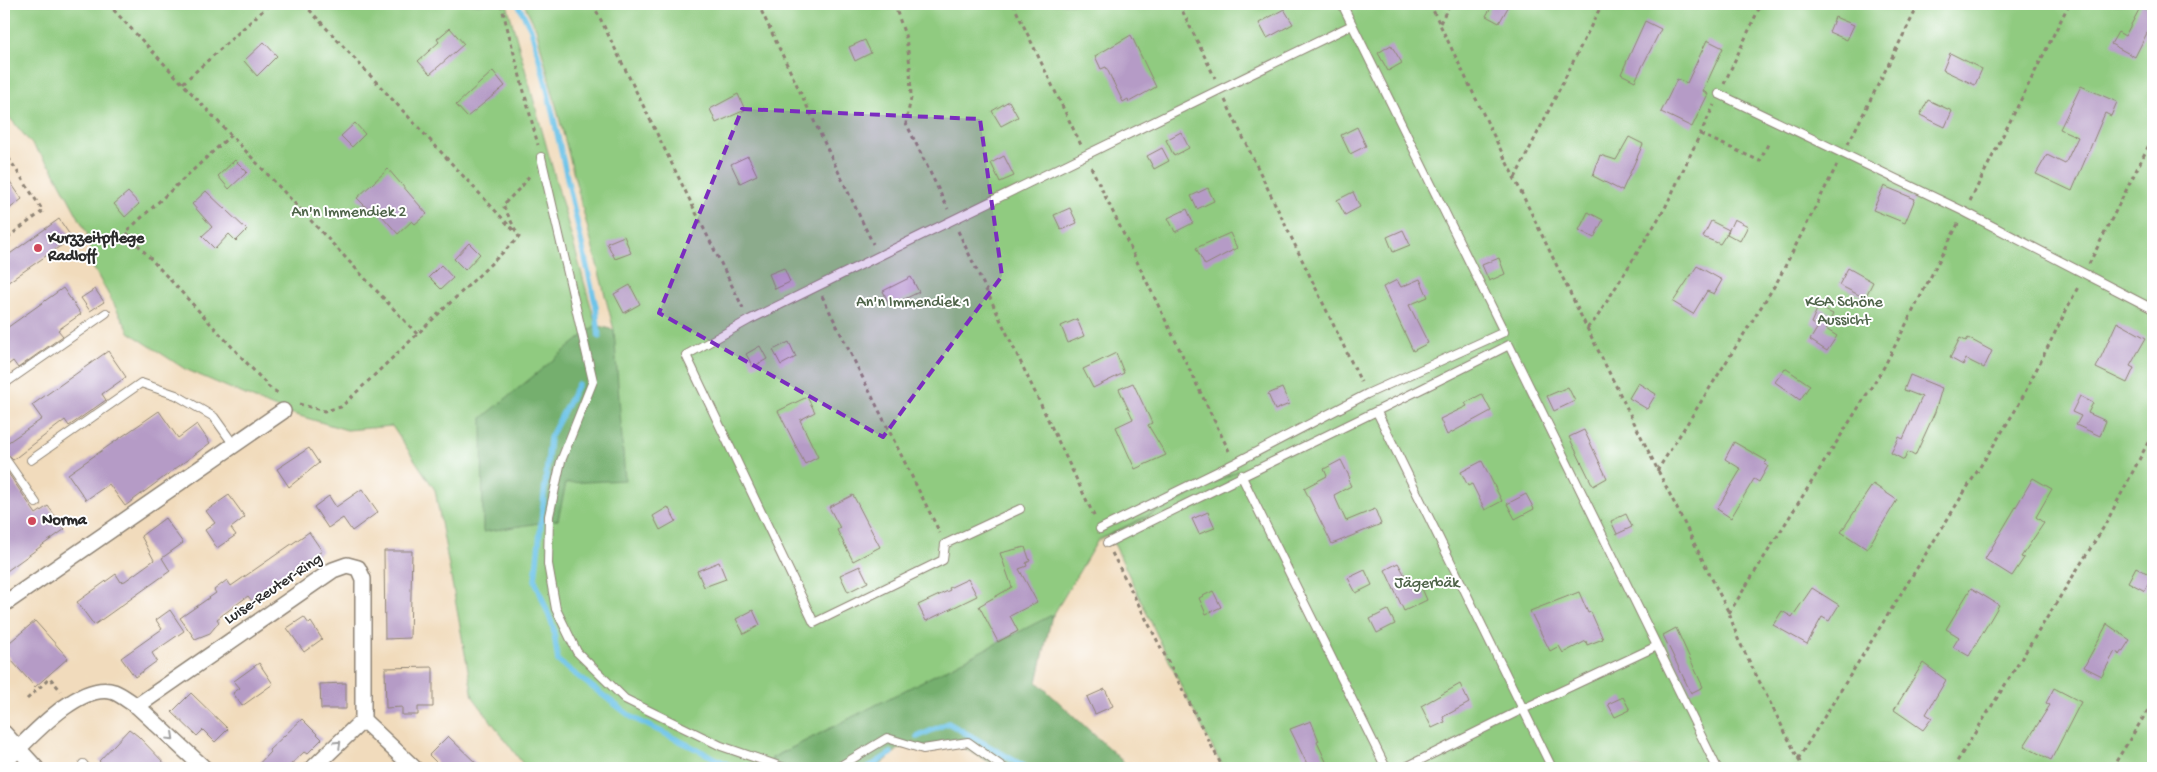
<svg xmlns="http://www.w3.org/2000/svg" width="2157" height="772" font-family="'Gochi Hand',sans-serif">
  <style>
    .green { fill: #90cb80; stroke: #5e7b56 }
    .forest { fill: #74af6e; stroke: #506d4c }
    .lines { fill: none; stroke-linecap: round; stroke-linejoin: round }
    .stream { stroke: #6bc2e8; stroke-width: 5.5 }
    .building { fill: #b59bc6 }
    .service-casing { stroke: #8e8374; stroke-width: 10 }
    .minor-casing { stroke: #8e8374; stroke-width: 18 }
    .path { stroke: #8e8374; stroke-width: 3; stroke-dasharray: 4 4; stroke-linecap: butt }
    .service { stroke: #fff; stroke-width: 8 }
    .minor { stroke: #fff; stroke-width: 15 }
    .oneway { stroke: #a0a0a0 }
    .marked { fill: #7b2cbf; fill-opacity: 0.2; stroke: #7b2cbf; stroke-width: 4; stroke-dasharray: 10 6; stroke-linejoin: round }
    .poi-dot { fill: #d1495b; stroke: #fff; stroke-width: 2 }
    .labels { text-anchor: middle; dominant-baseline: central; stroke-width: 4; stroke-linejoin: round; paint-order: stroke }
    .park-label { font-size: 16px; fill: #4e6349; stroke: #fff }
    .poi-label { font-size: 16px; font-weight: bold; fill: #2b2b2b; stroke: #fff; text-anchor: start }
    .street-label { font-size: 16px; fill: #2b2b2b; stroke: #fff }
  </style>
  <rect width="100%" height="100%" fill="#fff"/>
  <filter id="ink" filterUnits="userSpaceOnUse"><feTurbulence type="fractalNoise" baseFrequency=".02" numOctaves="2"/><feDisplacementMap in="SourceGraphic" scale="10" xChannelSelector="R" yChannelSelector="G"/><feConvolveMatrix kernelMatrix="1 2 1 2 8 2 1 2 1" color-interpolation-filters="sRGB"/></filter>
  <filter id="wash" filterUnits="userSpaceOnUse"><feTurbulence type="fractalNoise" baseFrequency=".0096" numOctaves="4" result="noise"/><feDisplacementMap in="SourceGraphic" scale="20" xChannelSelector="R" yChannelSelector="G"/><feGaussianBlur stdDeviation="1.12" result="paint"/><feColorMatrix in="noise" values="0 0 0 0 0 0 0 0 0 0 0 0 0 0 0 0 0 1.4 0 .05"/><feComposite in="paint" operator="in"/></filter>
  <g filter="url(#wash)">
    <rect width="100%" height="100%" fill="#f1dbbc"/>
    <path class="green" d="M4,4H507L596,325L593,381L614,330L536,28L524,4H1349L1351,6L1350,4H2153V768H1223L1182,688L1110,535L1240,470L1098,540L1052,617L772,758L771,768H526L473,697L435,490L392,426L347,430L283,411L185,369L130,333L93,267L87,233L52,168L4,111Z"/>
    <path class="forest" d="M596,325L614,330L625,480L566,483L558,520L483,532L482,418Z
      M1052,615L1037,682L1130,768H1000L957,744L900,748L877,768H771L772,758Z"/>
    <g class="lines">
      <path class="stream" d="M518,4L531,29L546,84L596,307L599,337
        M578,384L550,438L535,580L553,626L558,661L633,718L735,768
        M917,737L948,723L1027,768
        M868,768L891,753"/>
    </g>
    <g id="blocks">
      <path class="building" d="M1493,4H1510L1499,23L1486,16Z
        M2142,4L2153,10V21L2135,57L2111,44L2118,32L2125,36Z
        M1284,9L1293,24L1267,38L1259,23Z
        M1835,17L1854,25L1847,40L1829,32Z
        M1645,21L1661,29L1635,81L1621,74Z
        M450,28L464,44L430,74L418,61L439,42L437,39Z
        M1131,35L1156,87L1129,102L1128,99L1123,102L1106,67L1101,69L1095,56Z
        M865,40L871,53L855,61L849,47Z
        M1707,40L1723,48L1703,91L1708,94L1692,127L1661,112L1677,79L1687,83Z
        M264,42L277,56L257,76L244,61Z
        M1391,45L1402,63L1388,71L1378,53Z
        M1950,53L1982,69L1975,85L1943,70Z
        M493,71L505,86L467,117L456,105Z
        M2081,86L2117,102L2111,116L2105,113L2072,191L2036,174L2047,155L2065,164L2078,137L2060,129Z
        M738,94L745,110L716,123L710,109Z
        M1928,100L1952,111L1945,127L1920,115Z
        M1009,101L1018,117L1001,126L992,111Z
        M355,123L365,134L352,147L341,136Z
        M1357,127L1366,146L1350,154L1341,135Z
        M1181,132L1189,148L1174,156L1166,140Z
        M1629,137L1643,144L1622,191L1593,176L1600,155L1616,160Z
        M1162,148L1169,161L1154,169L1147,156Z
        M748,156L757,175L740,183L731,164Z
        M1004,156L1014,176L1000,182L991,163Z
        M235,160L247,172L229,189L218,176Z
        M388,169L427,214L415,224L412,221L398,234L374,207L370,211L357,198Z
        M4,173L22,199L4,213Z
        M1884,186L1915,199L1905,223L1873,210Z
        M1208,188L1214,201L1197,209L1191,196Z
        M206,191L247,230L236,241L229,234L215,249L202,236L212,227L192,204Z
        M128,192L139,204L125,217L114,204Z
        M1353,192L1360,207L1345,215L1337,200Z
        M1070,208L1077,223L1061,230L1054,215Z
        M1187,209L1193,223L1175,232L1168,218Z
        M1588,212L1603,220L1594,238L1579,230Z
        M59,219L72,238L4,285V258Z
        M1734,219L1748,226L1740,241L1727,234Z
        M1711,221L1729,230L1720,244L1703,237Z
        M1403,230L1410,245L1393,252L1387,237Z
        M1230,233L1237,248L1205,265L1196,248Z
        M624,236L631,253L615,259L607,243Z
        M469,243L480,254L465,270L454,259Z
        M1499,258L1505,274L1489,281L1482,265Z
        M441,265L453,278L441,289L429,277Z
        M1697,266L1722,280L1714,294L1707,291L1693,314L1673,302Z
        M784,268L790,282L775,289L769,274Z
        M1848,268L1873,282L1865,298L1839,285Z
        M911,277L919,292L890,306L883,291Z
        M1420,279L1428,297L1409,305L1428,343L1413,351L1383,287L1397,280L1401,287Z
        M630,285L640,304L624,313L614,294Z
        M63,288L81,314L58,330L63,336L18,368L13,361L4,368V330Z
        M95,289L104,302L90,311L81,298Z
        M1818,307L1833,314L1826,329L1837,336L1827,351L1810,340L1818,327L1811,323Z
        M1077,319L1084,336L1068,343L1061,326Z
        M2117,322L2146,338L2130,366L2134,368L2127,383L2096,368Z
        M1960,338L1966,341L1968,338L1992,351L1984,368L1966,359L1963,365L1950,358Z
        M789,342L796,357L781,365L773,350Z
        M760,346L767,359L753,367L746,354Z
        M108,351L126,377L102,394L106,400L69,426L65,420L13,460L4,451V445L42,419L32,405Z
        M1116,353L1124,373L1093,388L1083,369Z
        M1785,368L1810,385L1800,400L1775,382Z
        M1910,375L1942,388L1935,412L1915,456L1908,452L1904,460L1891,453L1899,437L1903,439L1922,397L1904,390Z
        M1133,383L1152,423L1148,425L1166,455L1135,469L1116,427L1133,419L1119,389Z
        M1638,383L1656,394L1647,409L1629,398Z
        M1568,387L1575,401L1554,411L1547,396Z
        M1282,388L1289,404L1275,410L1268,394Z
        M1482,394L1491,411L1447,435L1440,419L1467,406L1465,403Z
        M2080,396L2093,403L2088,413L2106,421L2100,436L2076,425L2081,416L2072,412Z
        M807,397L815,412L800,420L818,457L805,464L778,411Z
        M159,411L178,438L197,424L210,443L125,506L109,484L86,500L68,474Z
        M1584,430L1607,478L1593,486L1569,437Z
        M1734,442L1767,461L1764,464L1768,466L1759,482L1754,479L1731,518L1717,509L1741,469L1725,459Z
        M309,448L319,463L289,487L277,469Z
        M1341,460L1350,478L1348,480L1351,486L1334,495L1346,521L1375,509L1381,524L1332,544L1304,488L1327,476L1324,469Z
        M1482,461L1502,501L1485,510L1472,484L1468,486L1461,472Z
        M4,467L36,514L48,506L65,529L4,573Z
        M2033,478L2052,489L2036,517L2044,523L2021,557L2024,558L2012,576L1985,559Z
        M1873,484L1897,500L1867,549L1841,532Z
        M362,489L378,512L352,531L343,518L328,528L314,507L329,496L336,507Z
        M1526,494L1534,509L1515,519L1507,504Z
        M229,495L245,517L231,528L236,535L217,548L205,530L215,523L206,511Z
        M853,495L880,547L853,561L837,530L840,528L829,507Z
        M668,507L676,521L660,530L653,516Z
        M1208,512L1215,528L1199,534L1192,519Z
        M1626,514L1632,527L1617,534L1611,521Z
        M165,518L183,543L162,558L170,571L94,625L77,602L116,574L121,582L125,581L154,560L141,536Z
        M309,532L322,551L252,601L248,596L217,619L219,622L210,633L195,639L180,618L216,593L214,590L227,580L231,586Z
        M1025,547L1030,561L1026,563L1027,566L1019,569L1037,602L1010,616L1018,631L998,642L979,606L1012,587L1000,553Z
        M384,551H412L410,638L385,639Z
        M719,562L726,579L704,587L697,571Z
        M1398,563L1412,588L1420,584L1427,600L1404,611L1385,570Z
        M860,566L868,582L848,592L840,575Z
        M2136,567L2152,576L2145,591L2128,582Z
        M1365,570L1372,585L1356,593L1348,578Z
        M968,579L977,596L926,621L918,605L950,590L949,588Z
        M1812,588L1839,605L1829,621L1822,617L1807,644L1773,625L1782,611L1792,617Z
        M1971,588L1999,605L1969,656L1953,647L1959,637L1946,629Z
        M1213,591L1221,607L1206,614L1199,598Z
        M1579,592L1588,613L1591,612L1603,639L1587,645L1586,641L1563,653L1559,646L1550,651L1530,611Z
        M170,610L184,631L152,653L157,661L135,677L121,658L162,629L156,620Z
        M753,610L760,625L744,634L736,619Z
        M1388,610L1395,624L1377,633L1370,619Z
        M304,617L309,624L311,622L322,639L304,652L287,628Z
        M35,621L68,658L35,687L4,652V647Z
        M2107,624L2130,640L2120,655L2115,651L2102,676L2084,667Z
        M1676,628L1703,687L1691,693L1663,635Z
        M259,663L273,684L242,706L233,693L240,688L234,681Z
        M1923,663L1946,680L1926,714L1932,718L1923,730L1894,710Z
        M433,667V707H418V715H402V707L386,708L385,668Z
        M346,683V709H321L320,684Z
        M1460,684L1469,703L1443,717L1445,722L1432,728L1421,706Z
        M2054,688L2081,702L2051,760L2024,746L2050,705L2046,703Z
        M1105,689L1113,706L1095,714L1087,697Z
        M191,693L228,729L215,742L203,730L197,736L172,712Z
        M1623,697L1630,710L1615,717L1608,704Z
        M302,719L322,739L307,754L304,752L287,768H255L270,752L269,750Z
        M1311,721L1319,741L1317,742L1329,768H1309L1290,729Z
        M129,729L138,736L169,768H106L99,761Z
        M448,736L481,768H442L429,755Z"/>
    </g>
  </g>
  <g filter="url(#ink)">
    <use href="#blocks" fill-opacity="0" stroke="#8e8374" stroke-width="1"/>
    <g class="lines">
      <defs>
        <path id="service" d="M1719,94L1965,212L2153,309
          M541,157L593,381L561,461L549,516L548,564L556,609L577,652L625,699L721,746L785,768
          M4,384L106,313
          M1377,412L1552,768
          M4,457L36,503
          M31,460L141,383L176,395L214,417L234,445
          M1241,475L1386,768
          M1020,509L945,544L943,560L814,623L686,355L749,320L879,256L1352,25
          M1100,529L1235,463L1367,394L1504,332L1342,4
          M1107,543C1241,476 1376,413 1509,345L1717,768
          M83,764L86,768
          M837,768L887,738L923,749L968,742L1004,768
          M1404,768L1523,709L1657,646"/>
        <path id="minor" d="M4,604L283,411
          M137,706L204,768
          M4,733L36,768
          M4,763C27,741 79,680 114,692C122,695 130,702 137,706L333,570L347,565L358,568L363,579V720L414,768
          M313,768L363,720"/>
      </defs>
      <use href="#service" class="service-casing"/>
      <use href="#minor" class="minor-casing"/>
      <path class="path" d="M108,4L418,335
        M304,4L516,233
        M501,4L538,145
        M593,4L743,308
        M758,4L873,244
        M899,4L897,12L906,38L910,65L911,98L906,123L948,209
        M1013,4L1081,145
        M1179,4L1215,78
        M1430,4L1587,328L1596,319L1665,208L1714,105
        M1440,23L1450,4
        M183,83L270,4
        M1724,84L1761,4
        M1225,100L1361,382
        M1700,134L1760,161L1769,142
        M231,135L126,232L269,387L279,394
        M1848,144L1919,4
        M4,151L43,211L4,240
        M1091,167L1229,451
        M1515,178L1602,4
        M1970,201L2069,4
        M958,231L1095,518
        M2089,264L2153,137
        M822,296L940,533
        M1587,328L1729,613L1738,639L1803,768
        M299,404L324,411L341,407L519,237L503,205L523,185L531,173
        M1657,471L1777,282L1837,165
        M1112,553L1223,768
        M1729,613L1884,367L1959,222
        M27,699L50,678L61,691
        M1798,759L2018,406L2079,285
        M1953,768L2105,525L2153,433
        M2112,768L2153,702"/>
      <use href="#service" class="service"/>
      <use href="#minor" class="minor"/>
    </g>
    <defs><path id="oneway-chevron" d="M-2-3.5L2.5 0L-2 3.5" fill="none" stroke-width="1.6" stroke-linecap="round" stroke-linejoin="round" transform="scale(1.25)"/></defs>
    <g class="oneway">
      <use href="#oneway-chevron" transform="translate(171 737) rotate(43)"/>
      <use href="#oneway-chevron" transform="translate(338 744) rotate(-44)"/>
    </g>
  </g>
  <path class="marked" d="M742,109L980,119L1002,276L883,437L659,313Z"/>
  <g class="poi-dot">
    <circle cx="38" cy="248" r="5"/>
    <circle cx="32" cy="521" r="5"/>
  </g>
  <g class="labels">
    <g class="park-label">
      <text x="349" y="213">An'n Immendiek 2</text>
      <text x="913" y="303">An'n Immendiek 1</text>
      <text x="1844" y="303">KGA Schöne<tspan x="1844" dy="18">Aussicht</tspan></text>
      <text x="1427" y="584">Jägerbäk</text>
    </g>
    <g class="poi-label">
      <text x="48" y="239">Kurzzeitpflege<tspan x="48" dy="18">Radloff</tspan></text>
      <text x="42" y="521">Norma</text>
    </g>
    <g class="street-label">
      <text transform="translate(274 590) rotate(-34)">Luise-Reuter-Ring</text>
    </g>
  </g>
  <rect width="2157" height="772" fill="none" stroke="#fff" stroke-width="20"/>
</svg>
